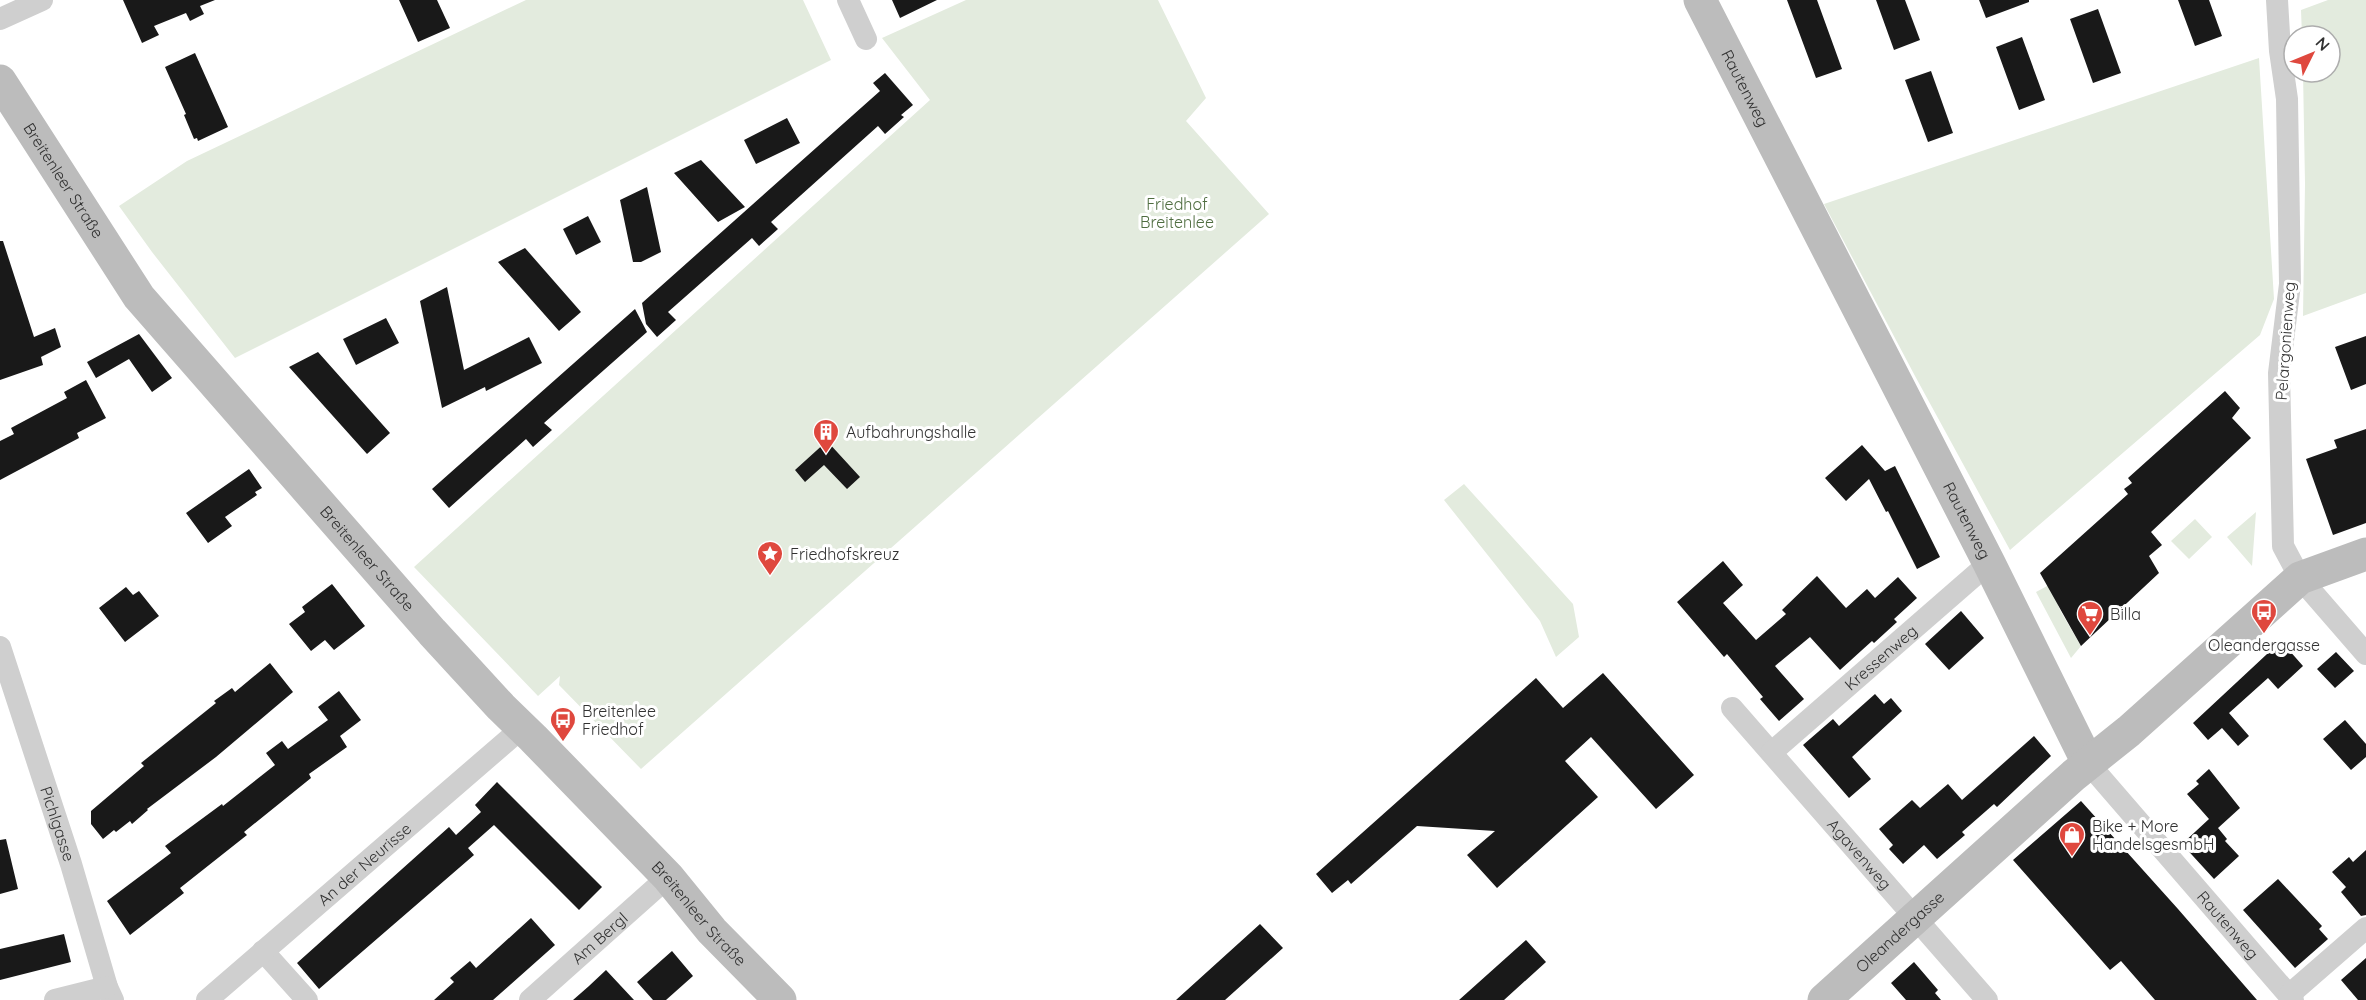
<svg xmlns="http://www.w3.org/2000/svg" width="2366" height="1000" font-family="Quicksand,sans-serif">
  <style>
    .green { fill: #e3ebde }
    .building { fill: #191919 }
    .lines { fill: none; stroke-linecap: round; stroke-linejoin: round }
    .street { stroke: #cfcfcf; stroke-width: 22 }
    .secondary { stroke: #bcbcbc; stroke-width: 33 }
    .labels { text-anchor: middle; dominant-baseline: central; stroke-width: 6; stroke-linejoin: round; paint-order: stroke }
    .street-label { font-size: 16px; fill: #323232; stroke: #fff }
    .park-label { font-size: 16px; fill: #4f6d40; stroke: #fff }
    .poi-label { font-size: 16px; fill: #323232; stroke: #fff; text-anchor: start }
  </style>
  <rect width="100%" height="100%" fill="#fff"/>
  <path class="green" d="M526,0H803L831,60L235,358L152,252L119,206L187,161Z
    M966,0H1158L1206,98L1186,121L1269,214L641,769L559,685L560,676L538,696L414,567L930,100L882,38Z
    M2328,0H2366V293L2303,316L2305,184L2303,72H2330V36H2302L2301,10Z
    M2259,58L2274,299L2260,335L2010,550L1915,376L1824,204Z
    M1464,484L1573,604L1579,637L1556,657L1540,621L1444,500Z
    M2256,512L2252,566L2227,537Z
    M2195,519L2212,537L2189,559L2171,541Z
    M2049,585L2061,612L2081,646L2071,658L2036,592Z"/>
  <path class="building" d="M123,0H215L200,6L204,14L190,21L186,13L154,26L159,35L142,43Z
    M399,0H437L450,28L418,42Z
    M892,0H937L900,18Z
    M1787,0H1817L1842,69L1816,78Z
    M1876,0H1905L1920,40L1894,50Z
    M1979,0H2029V2L1986,18Z
    M2178,0H2209L2222,36L2195,46Z
    M2098,9L2121,73L2093,83L2070,19Z
    M2022,37L2045,100L2019,110L1996,47Z
    M195,53L228,127L198,141L197,138L194,139L184,115L186,114L165,67Z
    M1931,71L1953,133L1928,142L1905,80Z
    M885,73L913,105L901,115L904,117L885,134L878,126L771,222L778,229L759,246L752,238L668,312L676,320L657,337L646,324L642,303L880,91L873,83Z
    M787,118L800,143L756,164L744,140Z
    M701,160L745,207L718,222L674,173Z
    M647,187L661,252L641,262H633L620,200Z
    M588,216L601,242L576,255L563,229Z
    M0,241H3L34,337L55,328L61,347L41,357L43,365L0,380Z
    M525,248L581,312L559,331L498,262Z
    M447,287L464,370L529,337L542,363L486,391L485,387L442,408L420,301Z
    M635,309L647,332L544,423L552,430L533,447L526,439L449,508L432,489Z
    M386,318L399,343L356,365L343,339Z
    M139,334L172,378L152,392L129,359L96,378L87,362Z
    M2366,336V384L2351,390L2335,347Z
    M318,352L390,433L367,454L289,367Z
    M86,380L106,418L77,433L79,438L0,480V441L14,434L11,428L67,398L64,392Z
    M2225,391L2240,408L2232,418L2251,438L2151,532L2162,545L2149,556L2159,573L2081,646L2040,573L2128,494L2124,489L2132,483L2128,478Z
    M2366,429V523L2333,535L2306,459L2337,448L2334,440Z
    M827,441L860,477L847,489L824,465L805,482L795,470Z
    M1862,445L1885,471L1895,466L1940,557L1917,569L1888,511L1886,512L1869,479L1846,501L1825,478Z
    M249,469L262,488L255,492L257,495L225,517L232,526L208,543L186,513Z
    M1723,561L1743,585L1723,603L1756,640L1786,614L1782,610L1817,576L1846,608L1867,589L1875,598L1898,577L1917,598L1894,619L1897,622L1874,643L1872,641L1840,670L1810,637L1775,666L1804,699L1779,721L1760,699L1763,697L1727,654L1724,657L1677,602Z
    M332,584L365,626L334,650L325,640L311,651L289,624L305,612L302,607Z
    M126,587L133,595L139,591L159,616L125,642L99,608Z
    M1961,611L1984,638L1949,670L1925,644Z
    M2281,641L2303,666L2278,689L2268,678L2229,713L2249,736L2238,746L2222,728L2208,740L2193,723Z
    M2336,652L2354,671L2335,688L2317,669Z
    M270,663L293,692L216,757L147,809L148,810L132,824L130,821L116,832L114,830L103,839L91,824V811L144,766L141,763L216,703L214,701L232,688L235,692Z
    M1603,673L1694,775L1656,809L1591,737L1565,761L1598,797L1497,888L1467,855L1495,831L1417,826L1351,884L1348,880L1332,893L1316,874L1536,678L1563,708Z
    M339,691L361,720L340,736L347,747L309,774L311,778L244,832L247,835L180,888L184,893L130,935L107,901L171,853L165,846L222,804L223,806L275,765L266,753L282,741L288,749L328,720L318,707Z
    M1875,694L1884,704L1891,698L1902,711L1852,757L1871,779L1849,798L1803,745L1833,719L1839,726Z
    M2345,720L2366,744V757L2351,770L2323,739Z
    M2034,736L2051,756L1997,807L1994,804L1962,832L1965,835L1937,859L1924,845L1903,864L1889,849L1893,845L1879,829L1912,800L1920,808L1948,784L1962,800Z
    M2209,769L2240,808L2218,828L2227,839L2225,841L2239,856L2214,879L2182,844L2209,819L2187,794L2199,784L2196,781Z
    M497,782L602,887L579,910L494,825L468,848L474,855L319,989L297,963L449,827L456,835L481,812L475,805Z
    M2081,801L2178,909L2257,1000H2155L2121,961L2110,970L2013,860Z
    M6,839L18,889L0,894V840Z
    M2366,850V915L2361,916L2341,892L2346,887L2332,872L2349,857L2353,862Z
    M2278,879L2322,926L2319,929L2328,939L2295,968L2243,910Z
    M531,918L555,945L493,1000H434L454,982L450,978L470,961L476,968Z
    M1260,924L1283,948L1225,1000H1176Z
    M64,934L71,962L0,980V949Z
    M1526,940L1546,962L1504,1000H1459Z
    M672,951L693,976L666,1000H653L637,982Z
    M2366,958V1000H2358L2341,980Z
    M1914,962L1938,990L1935,993L1941,1000H1906L1891,983Z
    M606,970L634,1000H573L589,986Z"/>
  <g class="lines">
    <g class="street">
      <path d="M848,0L866,39"/>
      <path d="M2277,0L2280,51L2287,99L2290,284L2279,373L2283,546L2300,578L2366,654"/>
      <path d="M0,19L42,0"/>
      <path id="s1" d="M0,647L71,864L107,987L113,1000"/>
      <path id="s2" d="M1732,708L1987,1000"/>
      <path id="s3" d="M1772,752L1989,563"/>
      <path id="s4" d="M2088,763L2293,1000"/>
      <path d="M263,951L307,1000"/>
      <path d="M2289,995L2366,928"/>
      <path d="M55,1000L107,987"/>
      <path id="s5" d="M207,1000L523,727"/>
      <path id="s6" d="M530,1000L668,877"/>
    </g>
    <g class="secondary">
      <path id="s7" d="M1700,0L1989,563L2088,763"/>
      <path id="s8" d="M0,81L139,297L432,632L501,707L533,738L668,877L712,931L780,1000"/>
      <path id="s9" d="M1824,1000L2074,775L2129,731L2300,578L2366,554"/>
    </g>
  </g>
  <defs>
    <symbol id="building-pin" viewBox="-11 -11 22 30"><path d="M0 17L-7.5 6A9.5 9.5 0 1 1 7.5 6Z" fill="#df483e" stroke="#fff"/><path d="M-4-6H4V6H1V3H-1V6H-4ZM-2.5-4.3h1.7v1.8h-1.7ZM.8-4.3h1.7v1.8H.8ZM-2.5-1h1.7V.8h-1.7ZM.8-1h1.7V.8H.8Z" fill="#fff"/></symbol>
    <symbol id="sight-pin" viewBox="-11 -11 22 30"><path d="M0 17L-7.5 6A9.5 9.5 0 1 1 7.5 6Z" fill="#df483e" stroke="#fff"/><path d="M0-6L1.8-2.2L6-1.7L2.9 1.2L3.7 5.4L0 3.3L-3.7 5.4L-2.9 1.2L-6-1.7L-1.8-2.2Z" fill="#fff"/></symbol>
    <symbol id="bus-pin" viewBox="-11 -11 22 30"><path d="M0 17L-7.5 6A9.5 9.5 0 1 1 7.5 6Z" fill="#df483e" stroke="#fff"/><path d="M-5-6H5V4H4V6H2V4H-2V6H-4V4H-5ZM-3.5-4V0h7V-4ZM-3.5 1.2v1.5H-2V1.2ZM2 1.2v1.5H3.5V1.2Z" fill="#fff"/></symbol>
    <symbol id="supermarket-pin" viewBox="-11 -11 22 30"><path d="M0 17L-7.5 6A9.5 9.5 0 1 1 7.5 6Z" fill="#df483e" stroke="#fff"/><path d="M-6-5.5h2.5l.6 2H6L4.5 2H-2.5L-4.4-4H-6ZM-1.5 3.2a1.3 1.3 0 1 0 .1 0ZM3 3.2a1.3 1.3 0 1 0 .1 0Z" fill="#fff"/></symbol>
    <symbol id="shop-pin" viewBox="-11 -11 22 30"><path d="M0 17L-7.5 6A9.5 9.5 0 1 1 7.5 6Z" fill="#df483e" stroke="#fff"/><path d="M-5-2.5h2.3a2.7 3.5 0 0 1 5.4 0H5L5.5 6h-11ZM-1.5-2.5h3a1.5 2.3 0 0 0-3 0Z" fill="#fff"/></symbol>
  </defs>
  <g fill-rule="evenodd">
    <use href="#building-pin" x="811" y="417" width="30" height="40"/>
    <use href="#sight-pin" x="755" y="539" width="30" height="40"/>
    <use href="#bus-pin" x="2249" y="597" width="30" height="40"/>
    <use href="#supermarket-pin" x="2075" y="599" width="30" height="40"/>
    <use href="#bus-pin" x="548" y="705" width="30" height="40"/>
    <use href="#shop-pin" x="2057" y="820" width="30" height="40"/>
  </g>
  <g class="labels">
    <g class="street-label">
      <text stroke="none"><textPath href="#s7" startOffset="99">Rautenweg</textPath></text>
      <text stroke="none"><textPath href="#s8" startOffset="118">Breitenleer Straße</textPath></text>
      <text transform="translate(2285 341) rotate(-86)">Pelargonienweg</text>
      <text stroke="none"><textPath href="#s7" startOffset="585">Rautenweg</textPath></text>
      <text stroke="none"><textPath href="#s8" startOffset="604">Breitenleer Straße</textPath></text>
      <text stroke="none"><textPath href="#s3" startOffset="144">Kressenweg</textPath></text>
      <text stroke="none"><textPath href="#s1" startOffset="186">Pichlgasse</textPath></text>
      <text stroke="none"><textPath href="#s2" startOffset="194">Agavenweg</textPath></text>
      <text stroke="none"><textPath href="#s5" startOffset="208">An der Neurisse</textPath></text>
      <text stroke="none"><textPath href="#s8" startOffset="1090">Breitenleer Straße</textPath></text>
      <text stroke="none"><textPath href="#s4" startOffset="214">Rautenweg</textPath></text>
      <text stroke="none"><textPath href="#s9" startOffset="102">Oleandergasse</textPath></text>
      <text stroke="none"><textPath href="#s6" startOffset="93">Am Bergl</textPath></text>
    </g>
    <g class="park-label">
      <text x="1177" y="204">Friedhof<tspan x="1177" dy="18">Breitenlee</tspan></text>
    </g>
    <g class="poi-label">
      <text x="846" y="432">Aufbahrungshalle</text>
      <text x="790" y="554">Friedhofskreuz</text>
      <text x="2110" y="614">Billa</text>
      <text x="2264" y="645" text-anchor="middle">Oleandergasse</text>
      <text x="582" y="711">Breitenlee<tspan x="582" dy="18">Friedhof</tspan></text>
      <text x="2092" y="826">Bike + More<tspan x="2092" dy="18">HandelsgesmbH</tspan></text>
    </g>
  </g>
  <g transform="translate(2312 54) rotate(47)"><circle r="28" fill="#ffffff" stroke="#adadad" stroke-width="1.5"/>
  <path d="M0-4.5L10 22L0 15L-10 22Z" fill="#df483e"/>
  <text y="-9" font-size="16" font-weight="bold" text-anchor="middle" fill="#323232">N</text>
  </g>
</svg>
